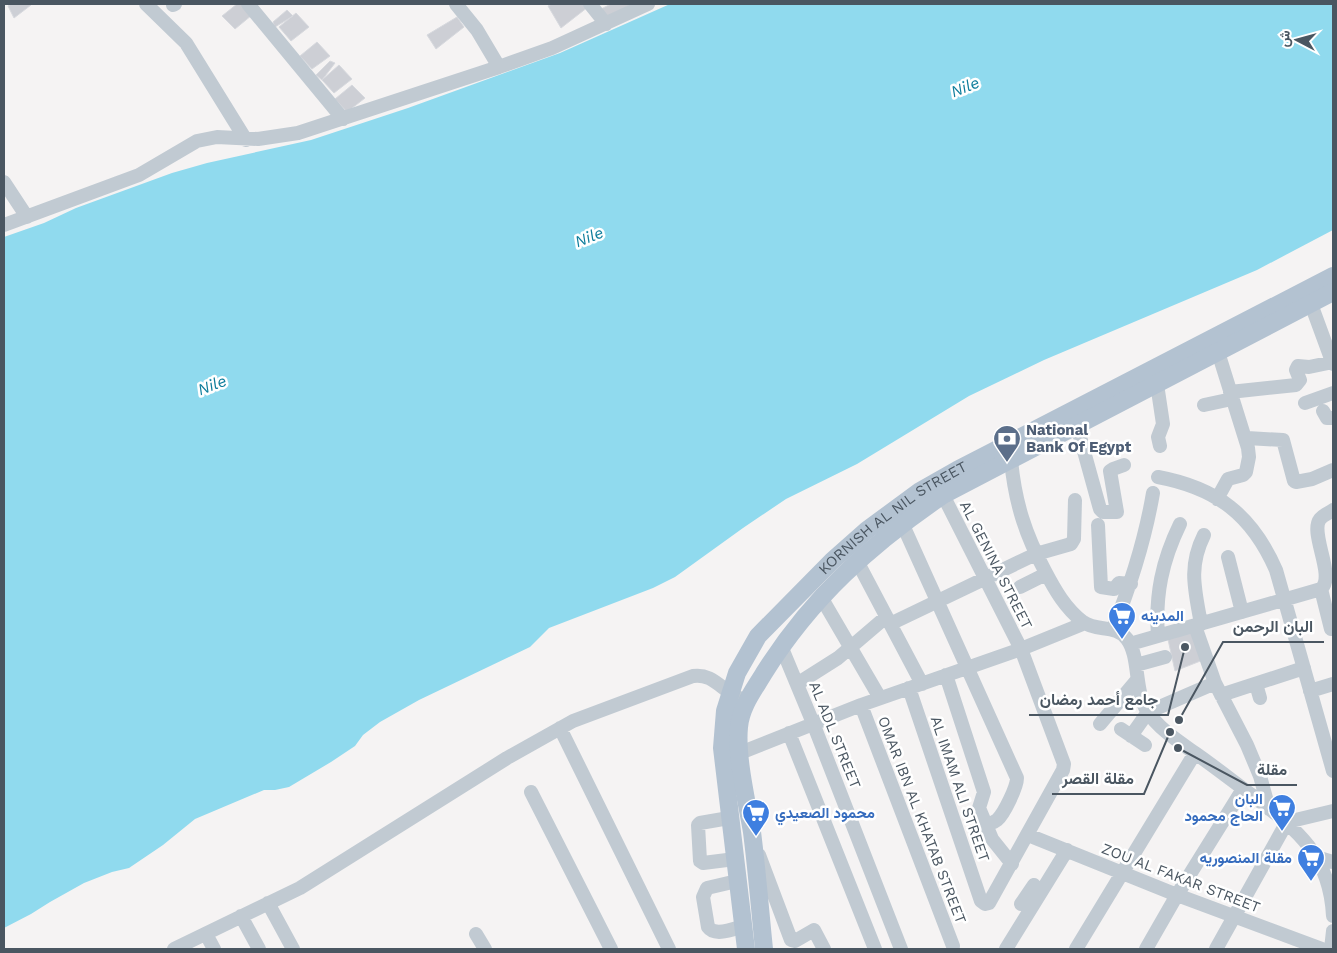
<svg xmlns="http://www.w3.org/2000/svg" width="1337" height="953" font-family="'Work Sans',Vazirmatn,sans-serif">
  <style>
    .water { fill: #90daee }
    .building { fill: #cdcfd5; stroke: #d7d9de }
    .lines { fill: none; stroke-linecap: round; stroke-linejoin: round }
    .minor { stroke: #c1cad2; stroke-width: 14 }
    .major { stroke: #b3c2d1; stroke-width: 18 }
    .labels { text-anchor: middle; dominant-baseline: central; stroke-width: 5; stroke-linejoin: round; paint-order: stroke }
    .service-label { font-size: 15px; font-weight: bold; fill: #4e5e75; stroke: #fff; text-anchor: start }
    .street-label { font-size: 15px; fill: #4a5661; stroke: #fff }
    .shop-label { font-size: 15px; font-weight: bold; fill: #366cbe; stroke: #fff; text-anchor: start }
    .water-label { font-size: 16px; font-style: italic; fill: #0c7c9b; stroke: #fff }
    .leader { fill: none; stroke: #4a5661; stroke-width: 2 }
    .callout-dot { fill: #4a5661; stroke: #fff; stroke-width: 2 }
    .callout-label { font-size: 16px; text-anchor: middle; font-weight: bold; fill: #4a5661; stroke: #fff; stroke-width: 5; stroke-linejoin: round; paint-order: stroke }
  </style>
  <rect width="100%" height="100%" fill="#f5f3f3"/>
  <path class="water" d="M670,4H1333V230L1257,270L1044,360L969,396L857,464L786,499L743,528L675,577L653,588L549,628L530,647L419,700L380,722L363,735L355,746L331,762L289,787L275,790H264L195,819L163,845L129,868L112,872L84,883L50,902L31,914L4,928V237L44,223L76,208L172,173L207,163L311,140L408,108L560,53Z"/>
  <path class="building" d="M11,4H30L31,5L14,18L8,6Z
    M237,4H242L252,15L235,29L222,16Z
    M552,4H586L588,7L561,28L548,6Z
    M611,4H628L630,5L609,17L601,9Z
    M287,10L293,16L275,27L273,22Z
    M296,13L309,27L291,41L279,27Z
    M457,17L464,27L436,49L427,35Z
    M317,42L330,56L312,69L300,56Z
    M330,61L335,63L322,80L316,75Z
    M339,65L352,79L334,93L322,80Z
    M352,85L365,98L347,112L335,99Z
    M1193,628L1203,660L1175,671L1167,635Z"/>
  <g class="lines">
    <path class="minor" d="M146,4L186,43L246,140
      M248,4L343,119
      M456,4L477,30L499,67
      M590,4L606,24
      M173,5L175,4
      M4,182L27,217
      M4,225L139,175L197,141L217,137L258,139L298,133L499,67L552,48L648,4
      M1311,304L1333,364
      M1157,384L1163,424L1158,437L1160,446
      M1230,392L1296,385L1300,380L1296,370L1298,366L1309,367L1333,362
      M1305,403L1333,393
      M1204,405L1232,399
      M1323,411L1327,418H1333
      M1077,426L1100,509L1103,512H1117L1110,471L1113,469L1124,465
      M1247,438L1283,440L1294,481L1296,482L1312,479L1333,470
      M1011,460C1015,502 1025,534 1045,571C1055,590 1065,608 1083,622C1097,632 1116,624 1127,639C1140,656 1134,690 1147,711C1159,729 1178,741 1195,753C1215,767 1234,782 1253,796C1298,830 1330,856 1333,916
      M1158,477C1217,488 1252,515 1276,570L1333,771
      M1217,499L1228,479L1243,475L1246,472L1249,457L1248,448L1218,352
      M902,523L1017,778C1017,787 1004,814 997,820C993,823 990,824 985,825
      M1098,525L1101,587L1114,589L1119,583L1131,584
      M1228,557L1242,612
      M857,561L922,684
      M1020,587L1046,574
      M1321,589L1331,629
      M821,597L880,698
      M890,624L1036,554L1071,544L1074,539L1075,500
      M1201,624C1195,590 1188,567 1204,535
      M1195,626L1215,683L1247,745L1260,776L1269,809
      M1113,629C1131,584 1145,540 1153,493
      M1158,636C1155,595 1162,561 1180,524
      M1130,644L1321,589C1336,576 1309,533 1320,519C1323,515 1329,513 1333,510
      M781,646L813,723L901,949
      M1136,665L1165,657
      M946,675L984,792L979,808L992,839L1012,864
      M797,684L838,658L886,617
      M1256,684L1260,698
      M909,688L981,901L985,904L989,903L1063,770L1064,764L1021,649L943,495
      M1310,691L1333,684
      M1221,695L1304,668
      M861,705L953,946
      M1100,724L1137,680
      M560,728L669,949
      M1121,729L1145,745
      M789,733L875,949
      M1131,736L1148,712L1215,683
      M740,753L861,705L1021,649L1085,623
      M531,792L611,949
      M729,818L700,823L698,825L700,861L703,863L735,859
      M1028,835L1177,895L1322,949
      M759,855L791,940L795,941L814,930L824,949
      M1316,857L1333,862
      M737,881L707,888L703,897L708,927C715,937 733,929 744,926
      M268,903L293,949
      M1021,904L1034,885
      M241,916L259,949
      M206,934L214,949
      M476,934L485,949
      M174,949L300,888L507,758L573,721L693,676C713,673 721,690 739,698
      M1006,949L1067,850
      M1076,949L1195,753
      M1146,949L1177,895L1243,789
      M1216,949L1287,822L1333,811
      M1331,949L1333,931"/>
    <g class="major">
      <path id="s1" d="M746,949L722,748L725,711L737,673L758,636L832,561L867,530L920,491L957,470L1333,276"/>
      <path d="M764,949C760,910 757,871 752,832C747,802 736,757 739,727C741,706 754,690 764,673C811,598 870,545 943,495L1333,292"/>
    </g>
  </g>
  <defs>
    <symbol id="bank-pin" viewBox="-11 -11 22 30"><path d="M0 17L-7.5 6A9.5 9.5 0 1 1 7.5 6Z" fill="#5c6f8a" stroke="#fff"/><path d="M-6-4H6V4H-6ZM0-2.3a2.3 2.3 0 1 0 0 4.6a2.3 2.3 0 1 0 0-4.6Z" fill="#fff"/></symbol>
    <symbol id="supermarket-pin" viewBox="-11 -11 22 30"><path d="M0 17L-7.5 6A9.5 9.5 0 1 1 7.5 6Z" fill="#3f7fe0" stroke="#fff"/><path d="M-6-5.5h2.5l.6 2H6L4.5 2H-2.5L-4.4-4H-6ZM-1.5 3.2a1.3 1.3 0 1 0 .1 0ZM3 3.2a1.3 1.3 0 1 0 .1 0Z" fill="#fff"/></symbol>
  </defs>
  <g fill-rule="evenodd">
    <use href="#bank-pin" x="991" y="423" width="32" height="43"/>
    <use href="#supermarket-pin" x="1106" y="600" width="32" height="43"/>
    <use href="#supermarket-pin" x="1266" y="792" width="32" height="43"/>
    <use href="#supermarket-pin" x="740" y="797" width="32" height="43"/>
    <use href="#supermarket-pin" x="1295" y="842" width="32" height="43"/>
  </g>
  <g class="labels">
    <g class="service-label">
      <text x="1026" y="430">National<tspan x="1026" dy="17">Bank Of Egypt</tspan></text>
    </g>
    <g class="street-label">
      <text stroke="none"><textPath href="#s1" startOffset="502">KORNISH AL NIL STREET</textPath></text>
      <text transform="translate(996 565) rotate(63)">AL GENINA STREET</text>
      <text transform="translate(835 735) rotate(68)">AL ADL STREET</text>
      <text transform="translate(960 789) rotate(71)">AL IMAM ALI STREET</text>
      <text transform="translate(922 820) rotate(69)">OMAR IBN AL KHATAB STREET</text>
      <text transform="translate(1181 878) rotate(21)">ZOU AL FAKAR STREET</text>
    </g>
    <g class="shop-label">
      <text x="1141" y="616">المدينه</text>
      <text x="1263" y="799" text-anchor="end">البان<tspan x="1263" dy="17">الحاج محمود</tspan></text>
      <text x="775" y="813">محمود الصعيدي</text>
      <text x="1292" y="858" text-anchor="end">مقلة المنصوريه</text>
    </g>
    <g class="water-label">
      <text transform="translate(965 87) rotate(-22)">Nile</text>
      <text transform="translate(589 237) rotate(-22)">Nile</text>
      <text transform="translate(212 385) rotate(-21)">Nile</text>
    </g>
  </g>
  <path class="leader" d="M1179 720L1223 642H1324M1185 647L1168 715H1029M1178 748L1247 785H1297M1170 732L1144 794H1052"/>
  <g class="callout-dot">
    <circle cx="1179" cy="720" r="5"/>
    <circle cx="1185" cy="647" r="5"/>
    <circle cx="1178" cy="748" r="5"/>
    <circle cx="1170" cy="732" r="5"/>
  </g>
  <g class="callout-label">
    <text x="1273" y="632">البان الرحمن</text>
    <text x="1099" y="705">جامع أحمد رمضان</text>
    <text x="1272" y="775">مقلة</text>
    <text x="1098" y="784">مقلة القصر</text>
  </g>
  <rect width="1337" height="953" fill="none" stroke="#4a5661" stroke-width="10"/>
  <g transform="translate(1297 40) rotate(276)" stroke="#ffffff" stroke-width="4" paint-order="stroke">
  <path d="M0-4L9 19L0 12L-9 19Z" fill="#4a5661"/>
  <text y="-8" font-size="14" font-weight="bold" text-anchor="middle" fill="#4a5661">ش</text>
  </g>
</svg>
